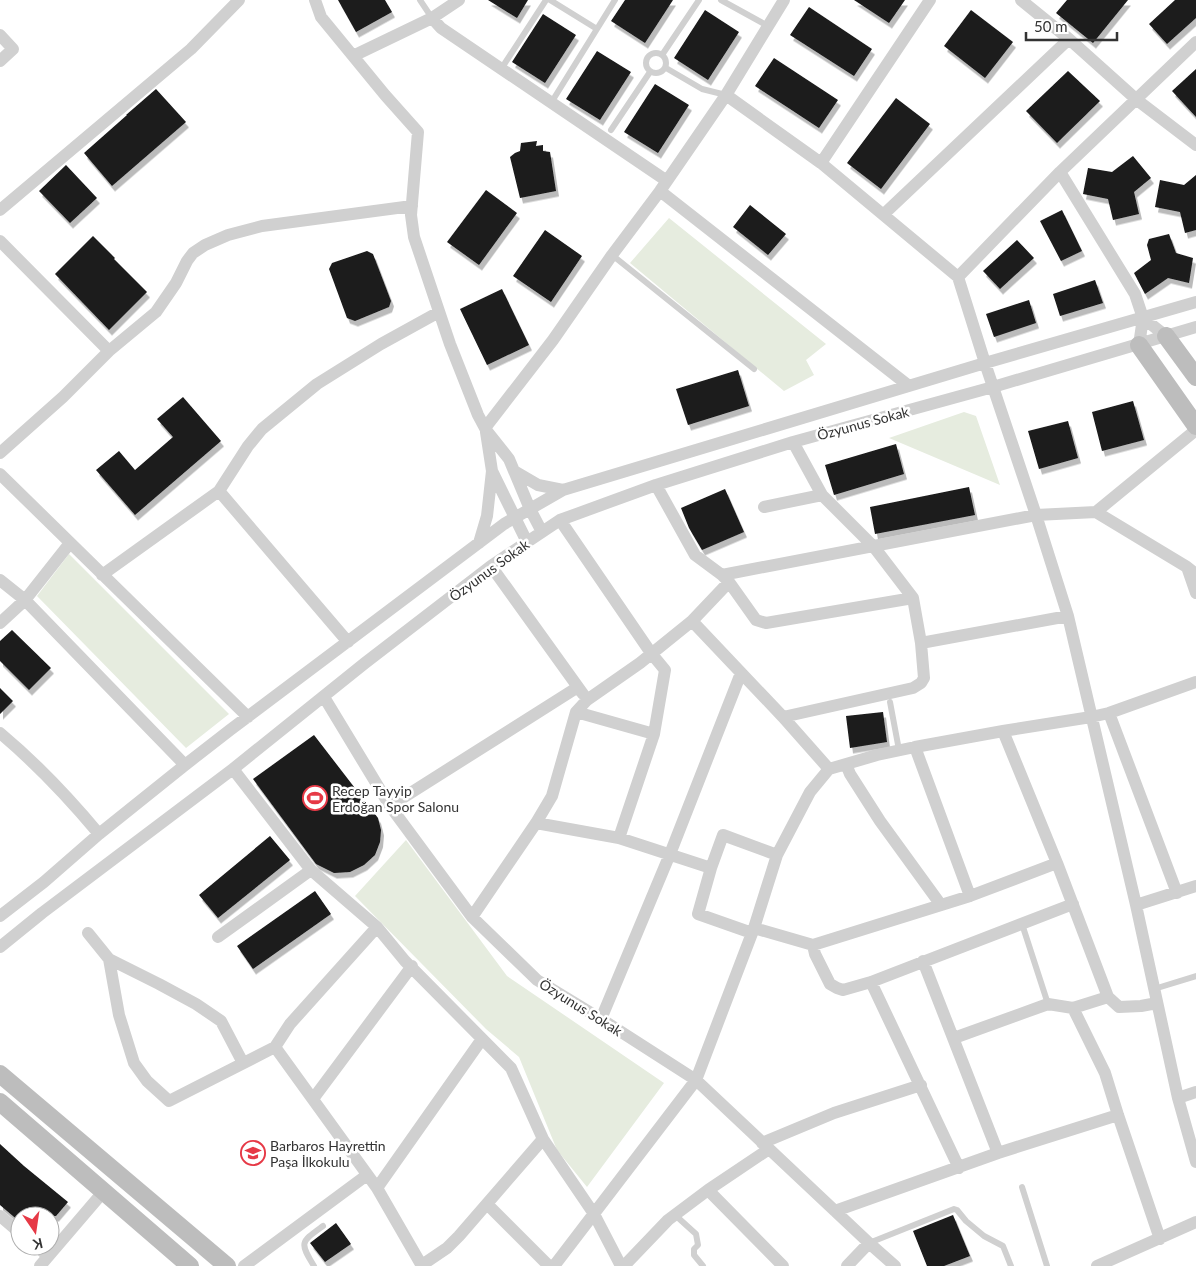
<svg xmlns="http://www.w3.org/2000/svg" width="1196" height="1266" font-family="Lato,sans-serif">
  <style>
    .green { fill: #e6ecdf }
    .building { fill: #1a1a1a; filter: url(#shadow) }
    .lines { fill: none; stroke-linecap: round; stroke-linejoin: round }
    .lane { stroke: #d0d0d0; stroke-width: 6 }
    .street { stroke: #d0d0d0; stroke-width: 12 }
    .secondary { stroke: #bdbdbd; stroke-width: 18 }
    .labels { text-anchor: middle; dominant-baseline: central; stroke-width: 5; stroke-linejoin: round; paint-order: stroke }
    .street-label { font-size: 14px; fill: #333; stroke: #fff }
    .poi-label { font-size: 14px; fill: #333; stroke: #fff; text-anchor: start }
  </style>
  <defs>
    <filter id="shadow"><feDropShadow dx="3" dy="5.5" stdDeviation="0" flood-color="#0004"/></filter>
  </defs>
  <rect width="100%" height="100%" fill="#fff"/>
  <path class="green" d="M669,218L826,344L806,360L814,375L784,391L630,263Z
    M964,412L976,416L1000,485L889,438Z
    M69,554L229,714L186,748L37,596Z
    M406,840L507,976L664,1083L587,1187L557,1150L519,1057L486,1029L355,896Z"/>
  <path class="building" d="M338,0H385L392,12L356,32Z
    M488,0H528L517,18Z
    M625,0H673L645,43L611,21Z
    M854,0H905L889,23Z
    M1067,0H1128L1093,43L1056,13Z
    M1175,0H1196V18L1167,44L1149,24Z
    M809,7L872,49L854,76L790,35Z
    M705,10L739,32L708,80L674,58Z
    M971,10L1013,42L985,78L944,46Z
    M543,14L576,35L545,83L512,62Z
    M597,51L631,72L600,120L566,99Z
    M774,58L838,100L819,128L755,86Z
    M1196,69V117L1172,91Z
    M1068,71L1100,101L1057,143L1026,111Z
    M655,84L689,105L658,153L624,132Z
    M156,89L186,122L112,186L84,153L127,115H126Z
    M896,98L930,124L881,189L847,163Z
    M537,141L536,146L543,145V151L550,152L556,191L520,198L510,157L515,153L520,151L521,143Z
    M1133,156L1151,178L1134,192L1139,214L1113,220L1108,199L1083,194L1088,168L1112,172Z
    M66,165L97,198L70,223L39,191Z
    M1196,175V230L1185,233L1180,212L1155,207L1160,180L1184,185Z
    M486,190L517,213L479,265L447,242Z
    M750,205L786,234L768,255L733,227Z
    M1062,210L1082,251L1061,261L1040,221Z
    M545,230L582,256L551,302L513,276Z
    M1169,234L1176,253L1193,258L1189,283L1168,278L1145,294L1134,273L1151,260L1147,245L1149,239Z
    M93,236L115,258L114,259L147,292L109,330L55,274Z
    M1017,240L1034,258L1000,289L983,271Z
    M367,251L373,254L391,301L389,307L355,321L347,318L329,269L332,263Z
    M1095,280L1103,303L1060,316L1053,294Z
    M502,289L529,345L487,365L460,309Z
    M1029,300L1036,323L994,337L986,314Z
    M738,370L749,406L688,425L676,389Z
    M183,397L221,441L135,515L96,470L119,451L135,470L173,437L157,419Z
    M1133,401L1144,440L1102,451L1092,412Z
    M1068,421L1078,458L1039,469L1028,431Z
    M896,444L904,474L834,495L825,465Z
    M969,487L975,515L875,534L870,507Z
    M725,489L744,532L702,550L689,528L681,508Z
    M12,630L51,668L29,690L0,661V641Z
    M0,688L13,701L0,714Z
    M883,712L887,742L850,748L846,716Z
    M314,735L378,818L381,830L380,842L375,855L364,865L350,872L334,873L316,864L253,779Z
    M270,836L290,860L218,918L199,895Z
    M315,891L331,914L253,969L237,946Z
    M0,1144L24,1166L68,1202L56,1216H20V1222L0,1205Z
    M953,1215L970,1256L944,1266H927L913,1231Z
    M336,1223L351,1244L325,1262L310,1243Z"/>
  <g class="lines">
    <path class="lane" d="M420,0L432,18
      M550,0L597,29
      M721,0L768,26
      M646 63a10 10 0 1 1 20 0a10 10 0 1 1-20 0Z
      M662,55L699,0
      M505,63L546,0
      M666,68L702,89L726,95
      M551,103L615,0
      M611,130L650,72
      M612,255L754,369
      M890,702L899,750
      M1022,924L1048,1004
      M1154,989L1196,976
      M1022,1187L1047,1266
      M675,1215L696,1234L698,1245L694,1249V1255L703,1266
      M869,1243L954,1209L957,1210L966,1221L984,1236L1003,1246L1011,1266
      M314,1266C299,1242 301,1242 323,1226"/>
    <path class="street" d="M315,0L321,17L385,95L418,132L411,215L414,237L450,344L478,415L486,430L509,459L530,509L542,532
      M1021,0L1069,39L1137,100L1196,145
      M432,18L441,28L667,181
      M0,35L13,49L0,61
      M353,56L432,18L459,0
      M726,95L821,163L958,277L985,363L1036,515L1096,512L1187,567L1196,574
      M821,163L930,0
      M1060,172L1135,294L1143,318L1139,345
      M660,191L909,386
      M0,210L191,49L239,0
      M884,214L1069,39
      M0,241L109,351
      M958,277L1060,172L1196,42
      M1143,318L1166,336
      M485,428L553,340L612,255L660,191L726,95L784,0
      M486,432L492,471L527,542
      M0,453L63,397L109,351L156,312L176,283L187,261L193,253L205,245L228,235L262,226L412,206
      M514,471L538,485L563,490
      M0,474L248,717
      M656,485L695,555L722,575L729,582L756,620L766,623L913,598
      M219,491L348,642
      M764,507L822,495
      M1096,512L1196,430
      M560,520L651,653L665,670L654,734L619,838
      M70,543L25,600L185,765
      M479,543L487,516L492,471
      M491,566L583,694
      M1187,567L1196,593
      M102,575L219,491L248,446L262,429L317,384L381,344L439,312
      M722,575L1036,515L1068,616L1136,905L1178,1098L1196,1162
      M0,580L25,600L0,623
      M729,582L692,621L783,717L829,769
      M921,643L1068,616
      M324,697L390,806L472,917L537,980L601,1019L696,1080L869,1243L895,1266
      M576,712L654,734
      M1109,713L1177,893
      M783,717L913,688L921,683L924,678L921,643L913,598L874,547L822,495L793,442
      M1003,731L1057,863L1108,997L1119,1007L1141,1006L1157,1003
      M0,733C37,764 69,798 99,834
      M915,747L970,896
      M846,764L850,774L880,821L941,905
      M233,769L311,870L377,927L405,961L511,1068L543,1139L594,1214L621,1266
      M390,806L578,687
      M536,823L619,838L711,868
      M1136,905L1196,886
      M0,916L44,882L99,834L185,765L230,730L504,524L563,490L985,363L1196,302
      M472,917L536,823L552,796L576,712L587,700L640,663L692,621
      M754,928L813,945L970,896L1057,863
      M88,933L109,959L119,1015L134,1063L147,1081L169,1101L275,1047L290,1024L377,927
      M752,933L698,914L711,868L723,835L777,855
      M218,937L311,870
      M813,945L815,954L830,984L837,988L843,990L871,982L1073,904
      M0,947L42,913L233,769L365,663L491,566L560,520L656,485L793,442L993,387L1196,327
      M109,959L159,984L196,1004L221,1021L243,1063
      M923,961L998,1153
      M871,982L959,1168
      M1108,997L1073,1008L1105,1073L1118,1115L1160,1239
      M601,1019L670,854L741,673
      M954,1038L1048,1004L1073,1008
      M275,1047L377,1188L422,1266
      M1178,1098L1196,1092
      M313,1099L412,966
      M762,1143L834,1113L921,1085
      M377,1188L482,1039
      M708,1190L783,1266
      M487,1204L549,1266
      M835,1211L998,1153L1118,1115
      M0,1216L20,1233
      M36,1246L48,1256
      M422,1265L447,1248L459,1236L543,1139
      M40,1266L104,1191
      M244,1266L367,1175
      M554,1266L696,1080L754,928L777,855L810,792L829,769L877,755L915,747L1003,731L1091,717L1109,713L1196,682
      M624,1266L668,1220L708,1190L769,1149
      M847,1266L869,1243
      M1097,1266L1196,1222"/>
    <path class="secondary" d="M1166,336L1196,377
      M1139,345L1196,426
      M0,1074L227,1266
      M0,1102L190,1266"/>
  </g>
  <defs>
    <symbol id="stadium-ring" viewBox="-11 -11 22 22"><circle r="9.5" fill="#fff" stroke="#e63946" stroke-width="1.5"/><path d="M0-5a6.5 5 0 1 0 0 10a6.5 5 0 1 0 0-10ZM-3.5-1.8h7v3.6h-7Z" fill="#e63946"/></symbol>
    <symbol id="school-ring" viewBox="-11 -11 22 22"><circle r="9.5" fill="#fff" stroke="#e63946" stroke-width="1.5"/><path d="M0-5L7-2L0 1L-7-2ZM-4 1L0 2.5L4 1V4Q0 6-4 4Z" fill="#e63946"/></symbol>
  </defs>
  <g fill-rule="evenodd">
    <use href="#stadium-ring" x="301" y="784" width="28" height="28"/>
    <use href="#school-ring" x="239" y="1139" width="28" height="28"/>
  </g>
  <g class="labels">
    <g class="street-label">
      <text transform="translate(863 423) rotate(-15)">Özyunus Sokak</text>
      <text transform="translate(489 570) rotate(-36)">Özyunus Sokak</text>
      <text transform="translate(581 1007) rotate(32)">Özyunus Sokak</text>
    </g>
    <g class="poi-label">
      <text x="332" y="790">Recep Tayyip<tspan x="332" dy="16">Erdoğan Spor Salonu</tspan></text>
      <text x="270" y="1145">Barbaros Hayrettin<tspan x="270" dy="16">Paşa İlkokulu</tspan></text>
    </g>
  </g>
  <g transform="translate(35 1231) rotate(167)"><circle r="24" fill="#ffffff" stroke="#adadad"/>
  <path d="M0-4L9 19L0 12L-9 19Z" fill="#e63946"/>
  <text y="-8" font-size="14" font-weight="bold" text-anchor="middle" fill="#333333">K</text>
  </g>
  <path d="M1026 32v8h91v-8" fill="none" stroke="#333333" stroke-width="2.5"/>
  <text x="1034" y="32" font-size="15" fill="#333333" stroke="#ffffff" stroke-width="4" paint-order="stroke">50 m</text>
</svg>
